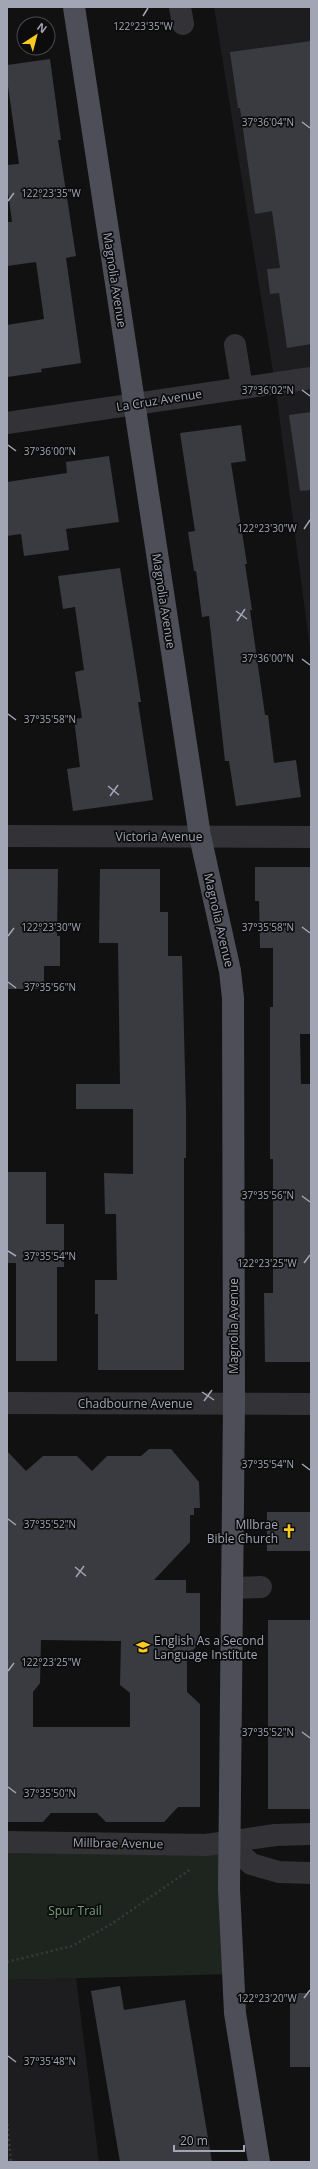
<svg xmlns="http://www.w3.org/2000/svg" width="318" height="2169" font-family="'Open Sans',sans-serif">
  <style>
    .built { fill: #1d1d1f }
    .park { fill: #1d251e }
    .building { fill: #3a3b40; fill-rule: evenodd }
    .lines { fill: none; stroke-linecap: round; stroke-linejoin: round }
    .path { stroke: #38393e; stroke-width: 2.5; stroke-dasharray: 2 3; stroke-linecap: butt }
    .minor { stroke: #323237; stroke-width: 22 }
    .major { stroke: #4d4e57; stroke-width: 22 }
    .ticks { fill: none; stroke: #a1a5b4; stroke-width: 1.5 }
    .labels { text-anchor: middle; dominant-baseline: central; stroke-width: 3.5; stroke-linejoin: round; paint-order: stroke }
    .street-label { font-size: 12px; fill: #a1a5b4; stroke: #0c0c0d }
    .poi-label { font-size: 12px; fill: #a1a5b4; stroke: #0c0c0d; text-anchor: end }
    .park-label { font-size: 12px; fill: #77a07e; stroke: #0c0c0d }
    .ticks-label { font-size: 10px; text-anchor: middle; fill: #a1a5b4; stroke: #0c0c0d; stroke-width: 3.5; stroke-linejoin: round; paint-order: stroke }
  </style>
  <rect width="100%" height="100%" fill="#111112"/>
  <path class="built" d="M214,7H311V656L275,384Z
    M76,1978L99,2162H7V1980Z"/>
  <path class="park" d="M7,1842L230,1843L232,1974L7,1980Z"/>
  <path class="building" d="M311,41V344L287,348L279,293L270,294L267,269L280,268L272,211L255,214L240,108H238L230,52Z
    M50,59L61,140H58L76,256L66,258L81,363L41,369L42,372L7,377V325L44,319L36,262L7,266V222H12L7,185V165L19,164L7,79V65Z
    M311,412V490L300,491L289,415Z
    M241,425L246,461L231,463L247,564H245L252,610H250L265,715H268L274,763L296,760L301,797L236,806L229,761H225L209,616L202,617L196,571H194L188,532L195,531L180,433Z
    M109,456L119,522L66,529L69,550L24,556L21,534L7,536V482L67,473L66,462Z
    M120,568L135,663L141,702H138L153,800L73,811L67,769L80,767L74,719L82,718L75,672L84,670L75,607L63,609L58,576Z
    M255,867H311V1034H300L301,1084H311V1362H265L264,1293H273V1159H270V1007H273V948H260L259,901H255Z
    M7,869H58L57,936H60V966H44V989H7Z
    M100,869H160V912H168V956H182L186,1109V1158H184V1370H98V1314H95V1280H117L116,1214H105L104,1173L133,1174V1109H76V1084H120L118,943H99Z
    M7,1172H46V1224H64V1267H57V1361H16V1263H7Z
    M149,1449H171L199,1482L200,1508H194V1515H190V1542L154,1580H186V1593H200V1642L187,1657V1692L200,1704V1807H178L164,1822H106L97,1813H51L43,1822H7V1451L26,1471L43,1456H77L92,1471L107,1456H141ZM41,1640L121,1641L120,1685L130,1693V1727H33V1692L40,1683Z
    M267,1512H311V1551H267Z
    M268,1620H311V1809H268Z
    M120,1986L124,2010L185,2000L212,2162H120L91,1991Z
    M290,1993H311V2067H290Z"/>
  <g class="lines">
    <path class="path" d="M7,1962L72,1946L110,1925L191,1869
      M7,2119L11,2162"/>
    <path class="minor" d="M180,7L183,24
      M235,345L242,388
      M7,423L311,378
      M7,836L311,837
      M7,1403L311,1404
      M233,1588L261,1587
      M7,1842L206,1845L275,1835L311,1834
      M230,1843L251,1864L279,1872L311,1873"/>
    <path class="major" d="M74,7L200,836L230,971L233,998L234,1404L229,1889L235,2013L259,2162"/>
  </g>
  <path class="ticks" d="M143,16L148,8M302,122L310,128M8,201L14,193M302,390L310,396M8,445L16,451M304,529L310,520M236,611L247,619M237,621L245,609M302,659L310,665M8,714L16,720M108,786L119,795M110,796L118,785M302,927L310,933M8,936L14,928M8,982L16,988M302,1196L310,1202M8,1251L16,1256M304,1263L310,1255M202,1392L214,1400M204,1401L212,1390M302,1464L310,1470M8,1519L16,1525M75,1567L86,1576M76,1577L84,1566M8,1671L14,1663M302,1732L310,1738M8,1787L16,1793M304,1998L310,1990M8,2056L16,2062"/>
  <defs>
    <symbol id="church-bare" viewBox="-9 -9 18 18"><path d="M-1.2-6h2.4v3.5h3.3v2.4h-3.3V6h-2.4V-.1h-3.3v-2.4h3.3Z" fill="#faca21" stroke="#0c0c0d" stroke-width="2.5" paint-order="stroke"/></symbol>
    <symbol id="school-bare" viewBox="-9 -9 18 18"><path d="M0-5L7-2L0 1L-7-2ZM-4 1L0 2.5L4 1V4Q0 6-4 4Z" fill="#faca21" stroke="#0c0c0d" stroke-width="2.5" paint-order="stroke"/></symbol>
  </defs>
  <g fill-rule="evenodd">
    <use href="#church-bare" x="279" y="1521" width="20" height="20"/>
    <use href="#school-bare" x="133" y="1637" width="20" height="20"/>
  </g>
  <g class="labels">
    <g class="street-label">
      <text transform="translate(115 280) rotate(81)">Magnolia Avenue</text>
      <text transform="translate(159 400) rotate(-9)">La Cruz Avenue</text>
      <text transform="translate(164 601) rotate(81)">Magnolia Avenue</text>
      <text x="159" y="836">Victoria Avenue</text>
      <text transform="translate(219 920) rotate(77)">Magnolia Avenue</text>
      <text transform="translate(233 1326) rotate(-90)">Magnolia Avenue</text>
      <text x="135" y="1403">Chadbourne Avenue</text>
      <text transform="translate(118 1843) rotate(1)">Millbrae Avenue</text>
    </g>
    <g class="poi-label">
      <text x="278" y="1524">Mllbrae<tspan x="278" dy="14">Bible Church</tspan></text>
      <text x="154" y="1640" text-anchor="start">English As a Second<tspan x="154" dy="14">Language Institute</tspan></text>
    </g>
    <g class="park-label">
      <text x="75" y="1910">Spur Trail</text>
    </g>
  </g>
  <g class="ticks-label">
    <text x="143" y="30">122°23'35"W</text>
    <text x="268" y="126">37°36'04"N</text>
    <text x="51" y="197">122°23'35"W</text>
    <text x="268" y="394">37°36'02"N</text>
    <text x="50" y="455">37°36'00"N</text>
    <text x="267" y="532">122°23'30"W</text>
    <text x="268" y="662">37°36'00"N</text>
    <text x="50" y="723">37°35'58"N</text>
    <text x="268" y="931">37°35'58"N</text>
    <text x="51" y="931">122°23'30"W</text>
    <text x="50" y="991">37°35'56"N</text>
    <text x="268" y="1199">37°35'56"N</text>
    <text x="50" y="1260">37°35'54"N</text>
    <text x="267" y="1267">122°23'25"W</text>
    <text x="268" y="1468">37°35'54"N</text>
    <text x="50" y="1528">37°35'52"N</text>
    <text x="51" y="1666">122°23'25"W</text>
    <text x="268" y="1736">37°35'52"N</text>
    <text x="50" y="1797">37°35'50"N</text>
    <text x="267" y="2002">122°23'20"W</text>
    <text x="50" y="2065">37°35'48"N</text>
  </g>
  <rect width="318" height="2169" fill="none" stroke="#a1a5b4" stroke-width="16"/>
  <g transform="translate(36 36) rotate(36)"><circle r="19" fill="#0c0c0d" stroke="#484950"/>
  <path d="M0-3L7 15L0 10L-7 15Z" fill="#faca21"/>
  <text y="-6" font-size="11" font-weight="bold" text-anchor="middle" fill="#a1a5b4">N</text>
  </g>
  <path d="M174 2145v6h70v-6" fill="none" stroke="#a1a5b4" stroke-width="2"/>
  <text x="180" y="2145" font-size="12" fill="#a1a5b4" stroke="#0c0c0d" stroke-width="3" paint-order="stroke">20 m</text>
</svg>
